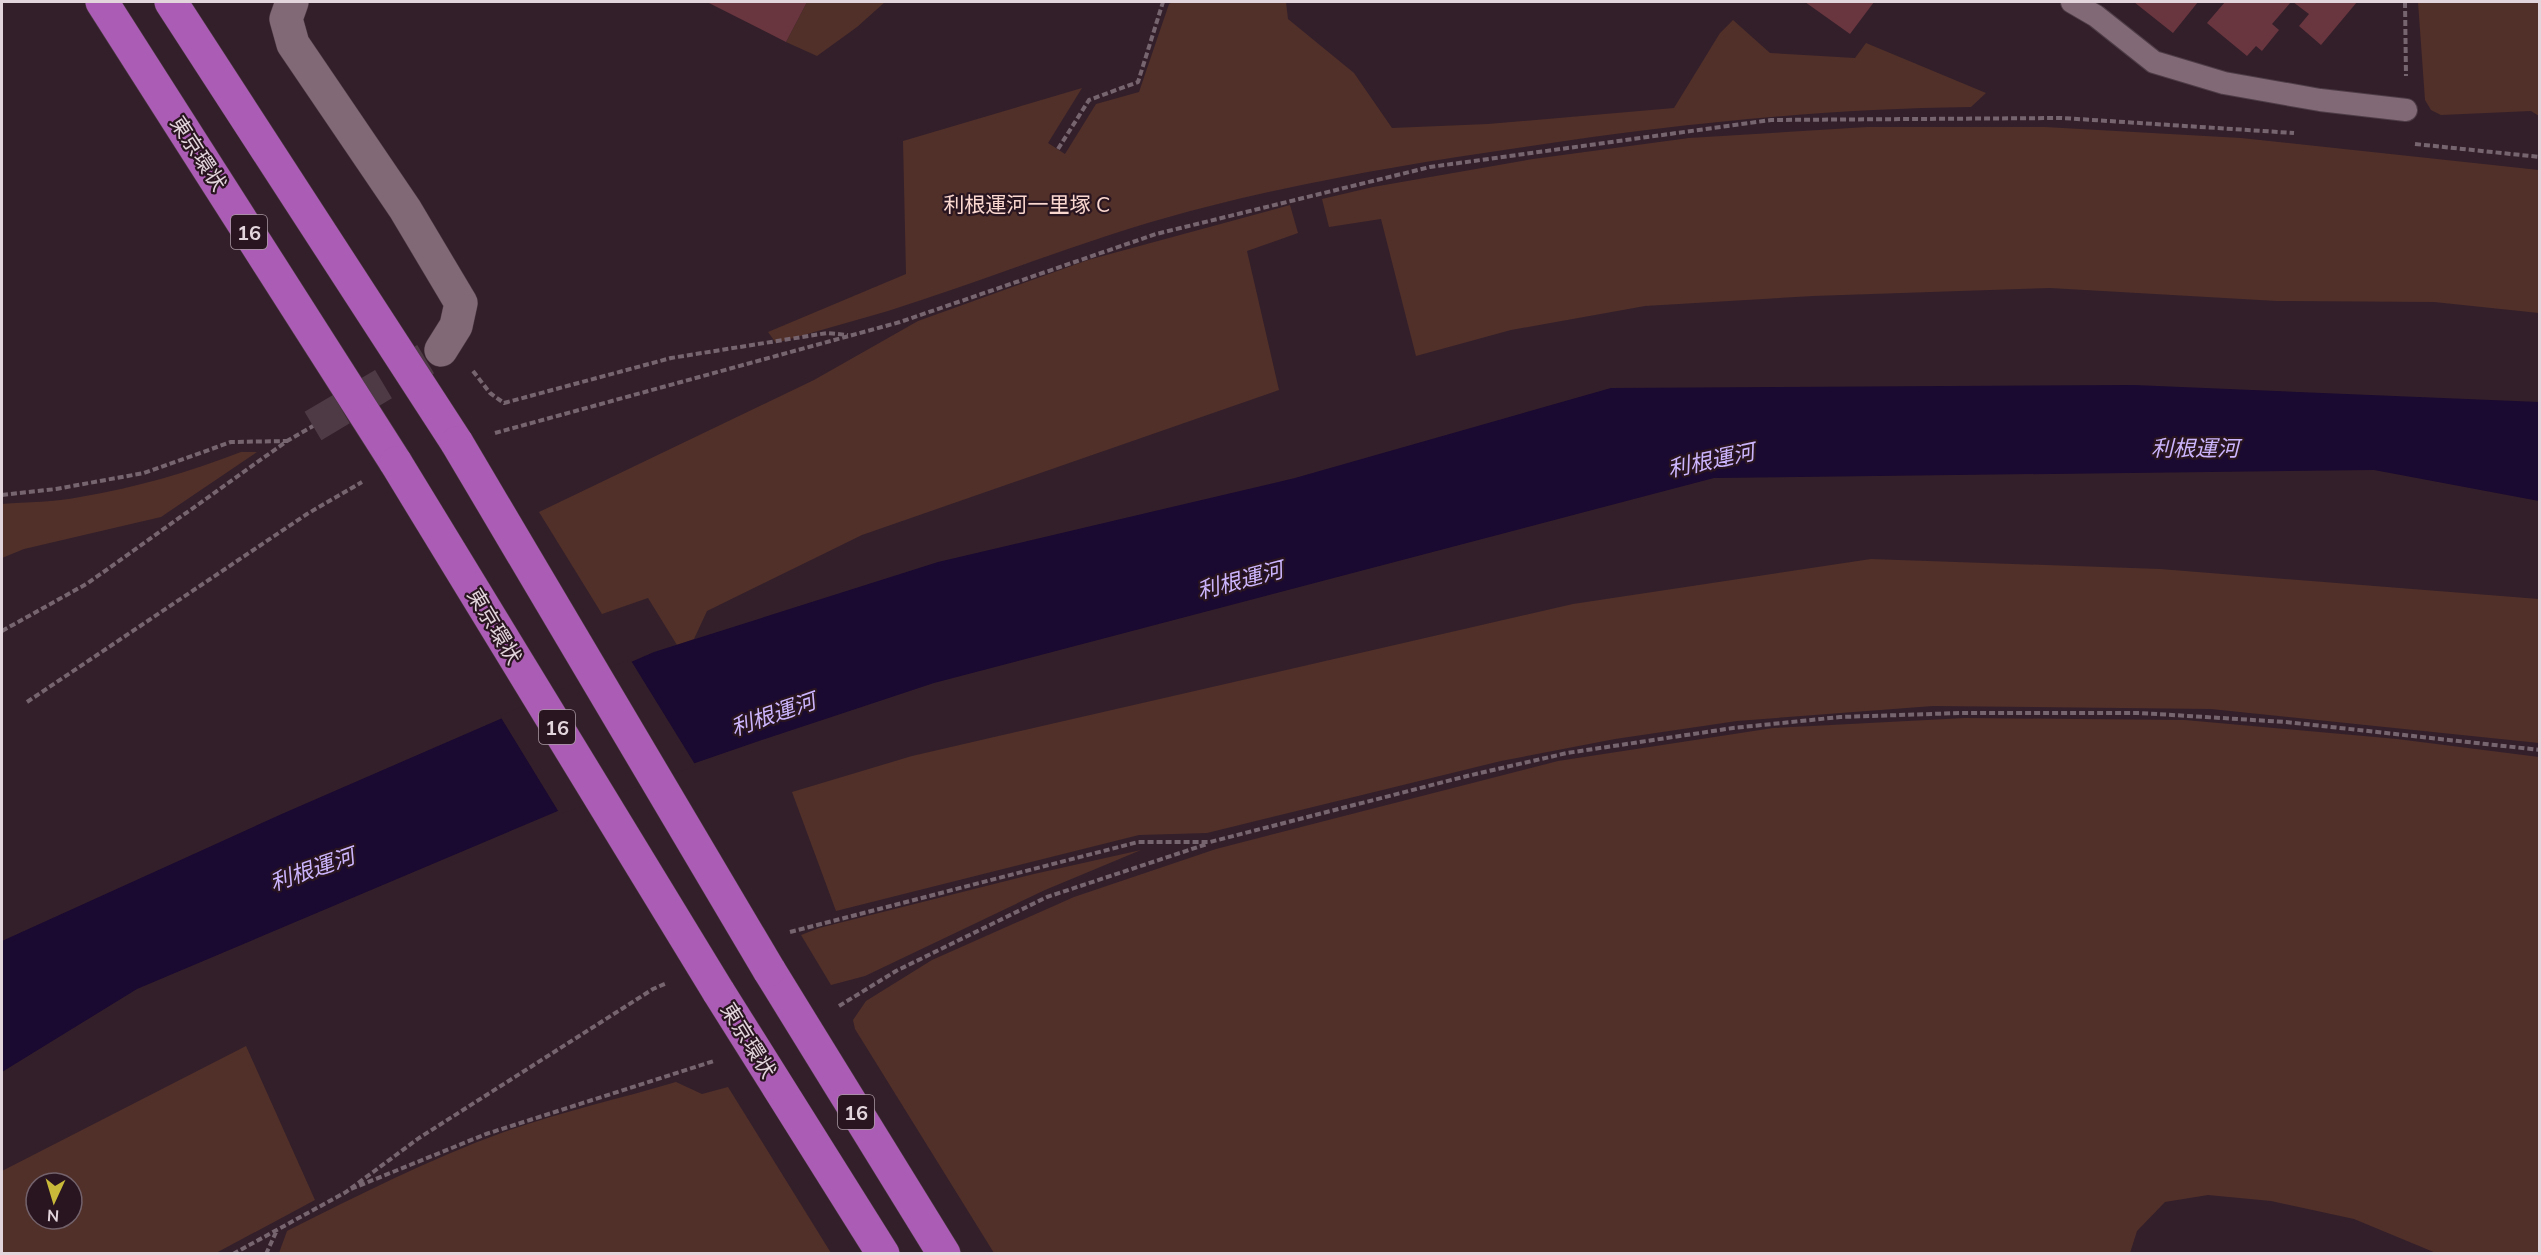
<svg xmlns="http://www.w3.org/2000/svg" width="2541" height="1255" font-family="Mulish,'Noto Sans JP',sans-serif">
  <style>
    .green { fill: #513029; fill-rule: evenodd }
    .water { fill: #1a0930 }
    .pier { fill: #331f2a }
    .building { fill: #69363f }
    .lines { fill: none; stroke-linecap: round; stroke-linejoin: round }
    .minor-tunnel { stroke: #4d3a45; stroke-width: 33; stroke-dasharray: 33 16; stroke-linecap: butt }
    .service-casing { stroke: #4e3d47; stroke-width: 24 }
    .minor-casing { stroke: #4e3d47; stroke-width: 34 }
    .trunk-casing { stroke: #4e3d47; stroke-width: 34 }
    .path { stroke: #76646e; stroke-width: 4; stroke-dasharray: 6 3; stroke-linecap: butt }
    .service { stroke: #826976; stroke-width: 22 }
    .minor { stroke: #826976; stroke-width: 33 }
    .trunk { stroke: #ab5cb4; stroke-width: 33 }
    .trunk-bridge-casing { stroke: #4e3d47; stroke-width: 34; stroke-linecap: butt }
    .trunk-bridge { stroke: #ab5cb4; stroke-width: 33 }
    .labels { text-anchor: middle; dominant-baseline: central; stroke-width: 4.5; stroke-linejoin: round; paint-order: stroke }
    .shield { fill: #291520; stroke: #ab9ba4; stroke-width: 1.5 }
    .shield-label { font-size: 20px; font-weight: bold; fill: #e3d5dc }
    .street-label { font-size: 21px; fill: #e3d5dc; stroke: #291520 }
    .park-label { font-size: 21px; fill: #fad7cf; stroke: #291520 }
    .water-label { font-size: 22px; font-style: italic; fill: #ccb5fd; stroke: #291520 }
  </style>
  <rect width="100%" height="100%" fill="#331f2a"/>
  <path class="green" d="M807,2H885L857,27L817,56L786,42Z
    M1173,2H1286L1288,19L1354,73L1392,128L1488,124L1674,108L1720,33L1733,20L1770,53L1855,58L1866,43L1986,93L1971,107C1819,109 1675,124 1524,147C1419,162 1313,180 1210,206C1100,233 996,277 888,311C851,322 813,332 776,343L768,332L906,274L903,141L1082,88L1048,143L1065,154L1096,104L1139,92L1169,4Z
    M2418,2H2539V116L2531,111L2441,115L2431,110L2425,100Z
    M1867,127H2045L2241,138L2539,170V313L2434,302L2277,301L2050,288L1813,296L1645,306L1511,330L1416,356L1381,219L1329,227L1322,199L1373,187L1533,159L1689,138Z
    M1290,205L1298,233L1247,251L1279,390L862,535L707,611L694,639L677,645L648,598L602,614L539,512L814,380L918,321L1088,260Z
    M241,452H257L161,517L24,549L2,558V504C27,502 55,502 80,497C135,488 189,472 241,452Z
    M1871,559L2160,569L2539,599V743L2211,709L1933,706L1737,721L1615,739L1501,761L1207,833L1139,835L836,911L792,792L912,756L1573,604Z
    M1965,718L2185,720L2397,739L2539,757V1252L2436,1253L2354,1219L2271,1201L2208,1195L2165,1202L2137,1231L2130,1253H994L855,1029L853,1020L866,1001L932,960L1074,897L1216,849L1558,761L1773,728Z
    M1141,850L1045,890L865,976L831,985L801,935L819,928L1034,874Z
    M246,1046L315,1200L216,1253H2V1171ZM36,1183H72V1219H36Z
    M676,1082L702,1094L728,1087L831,1253H279L287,1231C357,1196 429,1159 504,1132C560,1112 619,1099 676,1082Z"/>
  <path class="water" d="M2134,385L2539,402V501L2374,470L1714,478L934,683L756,742L565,808L137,989L2,1072V941L284,813L654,652L938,562L1295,478L1611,388Z"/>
  <path class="pier" d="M630,659L696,766L560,814L500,716Z"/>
  <path class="building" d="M707,2H807L786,42Z
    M1805,2H1874L1850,34Z
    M2134,2H2198L2173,33Z
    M2225,2H2291L2272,24L2279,30L2262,51L2256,46L2247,56L2207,23Z
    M2293,2H2357L2321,45L2299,26L2309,14Z"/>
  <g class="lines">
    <path class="minor-tunnel" d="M313,426L441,350"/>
    <defs>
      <path id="service" d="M2072,2L2096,16L2154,62L2224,83L2320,100L2406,110"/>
      <path id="minor" d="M292,2L286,19L293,44L405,209L461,303L456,326L441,350"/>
      <path id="trunk" d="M102,2L396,463
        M171,2L457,443
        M769,970L944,1254
        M718,991L883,1254"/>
    </defs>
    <use href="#service" class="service-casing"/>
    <use href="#minor" class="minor-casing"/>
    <use href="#trunk" class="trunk-casing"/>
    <path class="path" d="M2405,2L2406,76
      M2415,144L2540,157
      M1058,149L1089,100L1138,82L1163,2
      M473,371L490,393L504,403L671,358L827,333L848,335
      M495,433L900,322L1156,234L1430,167L1771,120L2062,118L2294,133
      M2,495L56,489L144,473L231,442L287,441
      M2,631L88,583L287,441L313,426
      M27,702L307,514L362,482
      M790,932L1138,842H1210L1467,776L1567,753L1733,728L1840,717L1960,713H2140L2286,722L2540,750
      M839,1006L896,971L1047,897L1207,844
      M351,1189L486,1134L714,1061
      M233,1254L346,1192L419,1138L653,989L667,983
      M266,1254L277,1230"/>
    <use href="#service" class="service"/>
    <use href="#minor" class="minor"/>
    <use href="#trunk" class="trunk"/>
    <defs>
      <path id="trunk-bridge" d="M457,443L769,970
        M396,463L718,991"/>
    </defs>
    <use href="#trunk-bridge" class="trunk-bridge-casing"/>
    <use href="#trunk-bridge" class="trunk-bridge"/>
  </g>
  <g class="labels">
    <g class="shield">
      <rect x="231" y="215" width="36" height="34" rx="4.5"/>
      <rect x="539" y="710" width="36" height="34" rx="4.5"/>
      <rect x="838" y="1095" width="36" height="34" rx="4.5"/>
    </g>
    <g class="shield-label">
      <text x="249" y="232">16</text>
      <text x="557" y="727">16</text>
      <text x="856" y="1112">16</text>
    </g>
    <g class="street-label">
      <text transform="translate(199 153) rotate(57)">東京環状</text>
      <text transform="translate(495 626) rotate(59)">東京環状</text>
      <text transform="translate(749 1040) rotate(58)">東京環状</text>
    </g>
    <g class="park-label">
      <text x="1027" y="204">利根運河一里塚 C</text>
    </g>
    <g class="water-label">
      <text x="2195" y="448">利根運河</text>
      <text transform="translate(1711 460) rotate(-12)">利根運河</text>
      <text transform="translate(1240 580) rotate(-15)">利根運河</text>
      <text transform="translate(773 714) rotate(-19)">利根運河</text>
      <text transform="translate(312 869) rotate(-19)">利根運河</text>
    </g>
  </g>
  <rect width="2541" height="1255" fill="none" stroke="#e3d5dc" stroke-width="6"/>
  <g transform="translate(54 1201) rotate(184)"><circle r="28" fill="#291520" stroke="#73626b" stroke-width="1.5"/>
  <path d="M0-4.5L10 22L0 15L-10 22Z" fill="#caba3a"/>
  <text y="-9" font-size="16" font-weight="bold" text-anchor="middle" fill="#e3d5dc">N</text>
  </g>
</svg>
